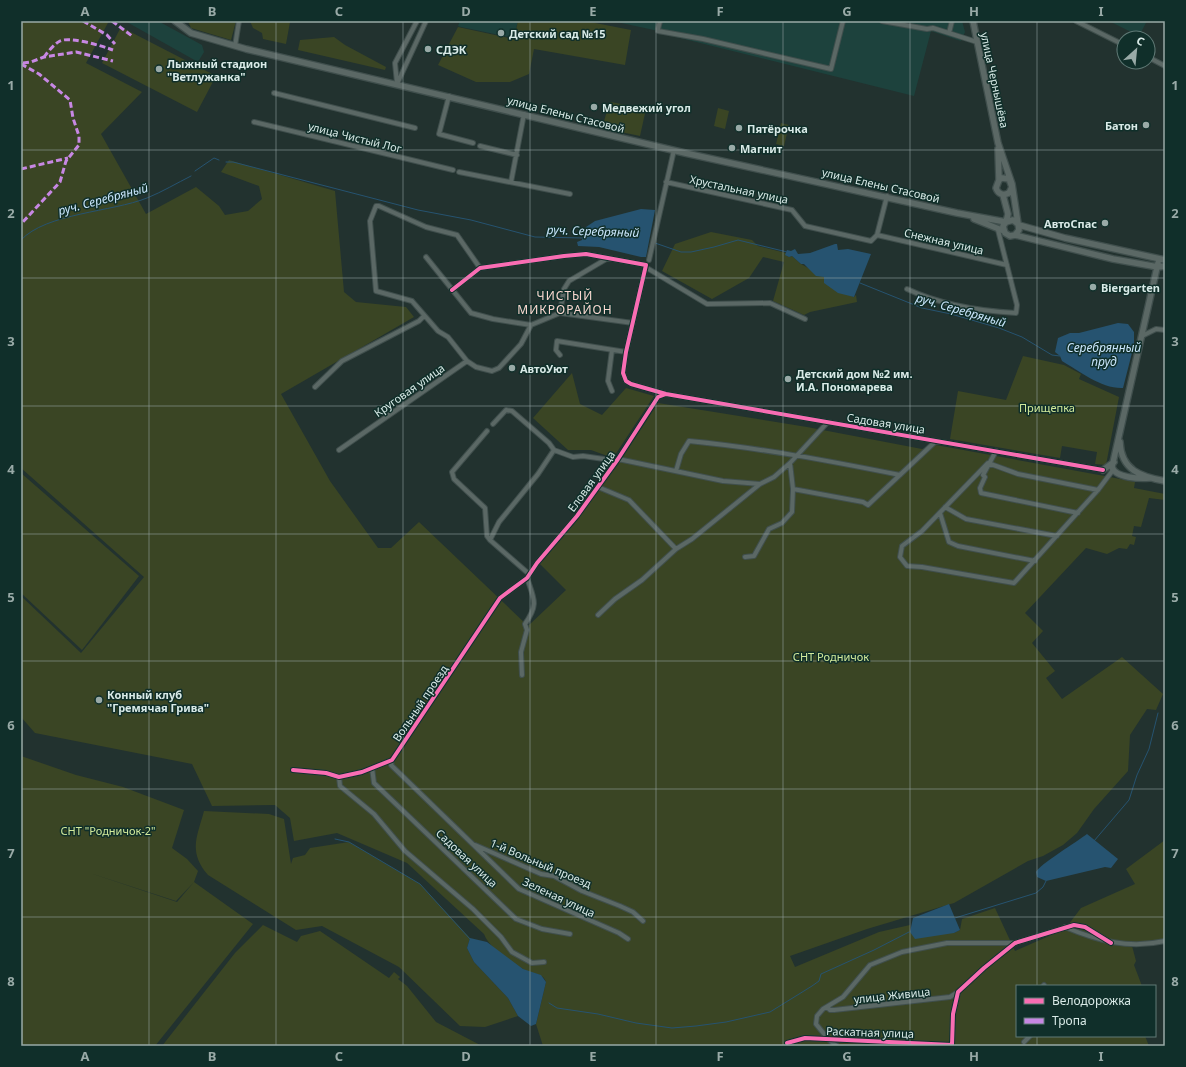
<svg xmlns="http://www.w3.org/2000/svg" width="1186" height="1067" font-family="'Noto Sans',sans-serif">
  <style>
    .built { fill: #1d423d }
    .green { fill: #3a4524 }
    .water { fill: #265370 }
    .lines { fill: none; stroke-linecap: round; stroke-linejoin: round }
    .stream { stroke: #265370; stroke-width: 1 }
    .street-casing { stroke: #404f4d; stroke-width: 6 }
    .secondary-casing { stroke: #404f4d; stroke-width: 8 }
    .street { stroke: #5b6865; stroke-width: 4 }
    .secondary { stroke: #5b6865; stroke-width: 5.5 }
    .quiet { stroke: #c787e3; stroke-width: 3; stroke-dasharray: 6 3; stroke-linecap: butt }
    .cycleway-casing { stroke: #102f2a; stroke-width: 6 }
    .cycleway { stroke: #f96db3; stroke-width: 4 }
    .grid { fill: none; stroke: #99aaa7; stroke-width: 1; stroke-opacity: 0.55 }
    .poi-dot { fill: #99aaa7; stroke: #102f2a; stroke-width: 1.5 }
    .labels { text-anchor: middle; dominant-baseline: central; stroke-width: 3; stroke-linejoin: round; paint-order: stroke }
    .poi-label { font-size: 11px; font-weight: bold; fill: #d9eae7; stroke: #102f2a; text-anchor: start }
    .street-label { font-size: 11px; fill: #d9eae7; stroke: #102f2a }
    .park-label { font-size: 11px; fill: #d2ea9b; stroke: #102f2a }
    .water-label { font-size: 12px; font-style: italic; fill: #c9e5fb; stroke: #102f2a }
    .neighbourhood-label { font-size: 12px; letter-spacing: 1px; fill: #fad8d0; stroke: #102f2a }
    .neatline { fill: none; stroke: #99aaa7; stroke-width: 1.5 }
    .grid-label { font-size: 13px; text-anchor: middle; font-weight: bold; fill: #99aaa7 }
  </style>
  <rect width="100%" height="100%" fill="#22322f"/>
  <path class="built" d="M125,21H158L202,45L204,52L198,62Z
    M460,21H518L514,38L461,27L458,26Z
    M612,21H962L965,32L961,41L931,31L914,96L660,33L654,30Z
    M1109,21H1147L1139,36Z"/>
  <path class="green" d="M21,21H109L86,63L142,92L101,134L146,214L196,187L219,206L225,215L248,211L262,199L259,186L221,172L229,160L335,191L344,292L356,302L406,307L414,317L281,394L330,481L378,548H391L419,522L528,626L566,590L539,563L575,523L617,466L658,403L807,427L922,449L936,445L1110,477L1135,482L1134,488L1165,494V500L1149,498L1141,527L1134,526L1132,536L1136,537L1134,545L1130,544L1127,549L1119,548L1107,554L1086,548L1025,613L1043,631L1032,643L1055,671L1046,678L1062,699L1122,657L1163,694L1156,710L1147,709L1130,735L1128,771L1094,809L1077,833L1063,845L1043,856L1028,861L954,903L867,929L790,956L795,967L879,932L910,925V932L954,933L960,930L962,919L995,908L1015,951L1065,929L1081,908L1135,884L1126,869L1165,840V939L1157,942H1131L1136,961L1134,965L1142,986H1017V1036H1145L1149,1046H543L536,1024L546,982C543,972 531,974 523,969C509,960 489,948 484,934L407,863L337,833L294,841L290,818L275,805L212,806L192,764L35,733L21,717V596L81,653L144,577L21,468Z
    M188,21H236L231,40L191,28Z
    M250,21L290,22L286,44L263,39L262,33L253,28Z
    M518,21H585L631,30L625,65L534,49L529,74L510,82H476L438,65L458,27L514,39Z
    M121,27L216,76L197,112L102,63Z
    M334,37L345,45L386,67L385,70L298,50L300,40Z
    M611,102L646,109L640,136L602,128L609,104Z
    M718,108L729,111L725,129L714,126Z
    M781,123L789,125L784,146L776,144Z
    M711,232L752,240L758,246L786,253L787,256L789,257L792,256L801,264L824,277L836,290L854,297L856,295L857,302L810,312L804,315L773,301L784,262L763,257L749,278L712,299L662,271L675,244Z
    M1023,356L1064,365L1081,374L1079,379L1119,397L1106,465L1095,464L1097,452L1062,446L1060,458L950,439L958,391L1006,400Z
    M572,373L580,404L602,415L626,388L654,396L613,458L591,450H568L533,418Z
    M21,473L139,576L82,650L21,593Z
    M21,756L76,775L123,787L184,810L172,848L187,859L198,871L194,882L176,901L90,873L177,902L194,882L253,924L155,1046H21Z
    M204,811L269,814L284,819L291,864L293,858L305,855L310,848L349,842L420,884L470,938L467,948L474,962L508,998L518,1016L485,1027L460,1026L399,967L322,926L296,930L208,875C188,852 197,837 204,811Z
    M263,925L297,942L301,936L320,931L389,978L394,972L400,977L398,979L407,986L436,1022L482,1046H162L235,953Z"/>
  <path class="water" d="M641,209L655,210L646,257H641L599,247L578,246L577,242L582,240L586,227L595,221Z
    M835,244H837L838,250L848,249L871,254L854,297L838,293L824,283V277L816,276L804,264H801L792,256L789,257L785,255L787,250L791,251L795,249L798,254L810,253Z
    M1118,323L1128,324L1134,332V345L1123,388C1102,389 1079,371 1062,361L1060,356L1055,352L1058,338L1070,333H1079Z
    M1087,834L1118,859L1111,868L1105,867L1046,881L1037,877L1036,872C1039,865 1078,841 1087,834Z
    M949,904L960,930L954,933L915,939L910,932L913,918Z
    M470,938L487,942L523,969L541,975L546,982L536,1024L531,1026L518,1016L508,998L474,962L467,948Z"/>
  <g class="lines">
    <path class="stream" d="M226,162H233L418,210L471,220L535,237L584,238
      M195,171L214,158L219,160
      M21,240C46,213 112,212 147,198C162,192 177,183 191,176
      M655,243L681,252H691L714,247L738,240L787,252
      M860,283L922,308L951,314L999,328L1022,337L1052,355L1060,356
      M335,839L349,842L420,884L470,939
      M1094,841L1129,800L1137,775L1149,749L1158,713
      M955,918L1036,893L1043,887L1046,881
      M549,1003L557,1008L598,1014L636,1023L672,1028L696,1026L726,1022L770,1012L812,986L819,981L821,974L874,950L909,932"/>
    <defs>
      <path id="street" d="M882,21L927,29L933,28L977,42
        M1076,21L1124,45
        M658,29L660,21
        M658,31L703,39L831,69L843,21
        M949,33L952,21
        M235,46L239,21
        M1148,57L1165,66
        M397,83L395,63L417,21
        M397,84L426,21
        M274,93L415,128
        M449,96L439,134L473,143
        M254,122L453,170
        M480,146L517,155
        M459,172L570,194
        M511,182L524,114
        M666,182L792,210L805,226L871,241L877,235L887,196
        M877,235L1007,265
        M426,257L471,313L493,319L531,325
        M649,260L674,150
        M647,268L707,304L770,303L805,319
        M907,289C941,305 979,311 1016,313L1017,305L998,230
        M452,290L480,268L564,256L586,254L646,265L626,352L623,373L626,381L631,384L666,394L1103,470
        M560,313L564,289L569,281L608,258
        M1142,336L1156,329L1165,330
        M612,350L608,381L612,391
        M560,355L556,350L557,341L626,352
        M467,361L448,337L438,331L412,301L376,291L370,221L376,206H379L426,227L457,235L480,268
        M315,387L342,361L419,321L424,316
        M827,423L790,463L793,489L863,502L868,505L936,441
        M493,424L506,410L512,411L549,443L554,450L573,457L583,456L604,459L615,463
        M487,431L452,472L454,479L485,508L487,536L490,540
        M339,450L467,361L476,367L492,371L499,368L521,344L531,325L560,313L633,323
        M996,451L983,475L985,477L980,488L981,493L1078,513
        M618,459L723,481L760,484L774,477L790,463
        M676,471L681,454L689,441C761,448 830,461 900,475
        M598,487L629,500L676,549L692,539L760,484
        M1098,490L1018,474L988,463L922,531L902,546L900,557L907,566L922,567L1014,583L1098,490L1113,470
        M945,507L966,519L1057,536
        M940,513L949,542L958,546L1035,561
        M745,557L754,556L769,529L782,523L792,512L793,489
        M529,574L490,540L499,522L538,474L554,450
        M598,615L615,599L642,580L676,549
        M522,675L521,652L527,630L525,624C539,604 534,599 527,578
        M392,760L391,765L519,889L619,933L628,939
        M372,768L374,783L516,919L542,929L570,934
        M293,770L326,773L339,777L362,772L392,760L500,598L527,578L537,563L577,516L618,459L658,397L665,394
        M339,777L340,786L374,814L405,851L473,909L501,937L512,952L532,963L544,962
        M475,845L541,874L554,876L582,891L620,906L633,912L643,921
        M1065,927C1098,941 1129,949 1165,941
        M1043,986L1044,985
        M827,1007L830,1010H834L950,997L958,992
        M1024,1042L1030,1036
        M787,1043L805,1038L952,1045L953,1014L958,992L984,968L1015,943L1074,925L1085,927L1111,943
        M837,1046L829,1040L816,1024L817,1016L823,1009L843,997L870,965L902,952L947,943H1014"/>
      <path id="secondary" d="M175,21L191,33L246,49L685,153L957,213L1006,222
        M973,21L998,143L1012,184L1019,230L1015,235
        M998,149L999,180L996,188C998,194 1003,196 1009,193L1012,187L1009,179L1002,178L999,180
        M1003,195L1008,214L1006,222
        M974,219L1004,231
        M1165,260L1065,238L1019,225L1013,220L1006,222L1003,226L1005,233L1010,236L1015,235L1113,259L1158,267L1165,266
        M1120,442C1121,470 1141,477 1165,481
        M1103,470L1114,462
        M1150,478C1140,479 1115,478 1112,467L1158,263"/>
    </defs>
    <use href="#street" class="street-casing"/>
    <use href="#secondary" class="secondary-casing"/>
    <use href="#street" class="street"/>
    <use href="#secondary" class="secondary"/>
    <path class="quiet" d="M83,21L107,35L115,44
      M112,21L132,36
      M44,57C48,52 54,44 60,41C70,36 102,46 113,50
      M23,63L31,62L44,57L76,52L113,61
      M21,64L39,74L70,100L73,118L79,136V145L66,161L60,182L21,224
      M21,169L68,158"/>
    <defs>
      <path id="cycleway" d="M452,290L480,268L564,256L586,254L646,265L626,352L623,373L626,381L631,384L666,394L1103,470
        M293,770L326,773L339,777L362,772L392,760L500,598L527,578L537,563L577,516L618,459L658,397L666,394
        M787,1043L805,1038L952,1045L953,1014L958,992L984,968L1015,943L1074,925L1085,927L1111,943"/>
    </defs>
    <use href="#cycleway" class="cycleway-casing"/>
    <use href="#cycleway" class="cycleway"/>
  </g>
  <path class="grid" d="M149,21V1046M276,21V1046M403,21V1046M530,21V1046M656,21V1046M783,21V1046M910,21V1046M1037,21V986M21,150H1165M21,278H1165M21,406H1165M21,534H1165M21,661H1165M21,789H1165M21,917H1165M1037,1036V1046"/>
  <g class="poi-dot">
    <circle cx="501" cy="33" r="4"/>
    <circle cx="428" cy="49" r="4"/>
    <circle cx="159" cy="69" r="4"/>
    <circle cx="594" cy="107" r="4"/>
    <circle cx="1146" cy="125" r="4"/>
    <circle cx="739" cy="128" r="4"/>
    <circle cx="732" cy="148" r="4"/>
    <circle cx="1105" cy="223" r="4"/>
    <circle cx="1093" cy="287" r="4"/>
    <circle cx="512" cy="368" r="4"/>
    <circle cx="788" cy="379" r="4"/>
    <circle cx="99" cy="700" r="4"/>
  </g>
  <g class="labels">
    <g class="poi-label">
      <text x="509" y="33">Детский сад №15</text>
      <text x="436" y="49">СДЭК</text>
      <text x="167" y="63">Лыжный стадион<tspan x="167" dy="13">"Ветлужанка"</tspan></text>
      <text x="602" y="107">Медвежий угол</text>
      <text x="1138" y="125" text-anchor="end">Батон</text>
      <text x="747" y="128">Пятёрочка</text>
      <text x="740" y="148">Магнит</text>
      <text x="1097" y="223" text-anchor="end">АвтоСпас</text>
      <text x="1101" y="287">Biergarten</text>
      <text x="520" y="368">АвтоУют</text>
      <text x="796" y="373">Детский дом №2 им.<tspan x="796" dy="13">И.А. Пономарева</tspan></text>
      <text x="107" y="694">Конный клуб<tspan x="107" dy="13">"Гремячая Грива"</tspan></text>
    </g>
    <g class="street-label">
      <text transform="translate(995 80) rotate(78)">улица Чернышёва</text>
      <text transform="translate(566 114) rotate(14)">улица Елены Стасовой</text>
      <text transform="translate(355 137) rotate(14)">улица Чистый Лог</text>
      <text transform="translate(881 185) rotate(13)">улица Елены Стасовой</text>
      <text transform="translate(739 189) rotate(12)">Хрустальная улица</text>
      <text transform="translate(944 241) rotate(13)">Снежная улица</text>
      <text transform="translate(409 390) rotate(-35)">Круговая улица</text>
      <text transform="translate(886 423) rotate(9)">Садовая улица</text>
      <text transform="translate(591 481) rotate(-54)">Еловая улица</text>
      <text transform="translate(420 703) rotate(-56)">Вольный проезд</text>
      <text transform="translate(467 858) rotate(43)">Садовая улица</text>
      <text transform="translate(541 863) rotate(23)">1-й Вольный проезд</text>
      <text transform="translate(559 897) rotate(25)">Зеленая улица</text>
      <text transform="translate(892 995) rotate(-6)">улица Живица</text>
      <text transform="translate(870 1032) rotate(2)">Раскатная улица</text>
    </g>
    <g class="park-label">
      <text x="1047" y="407">Прищепка</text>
      <text x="831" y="656">СНТ Родничок</text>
      <text x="108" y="830">СНТ "Родничок-2"</text>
    </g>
    <g class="water-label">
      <text transform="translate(103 199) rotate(-15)">руч. Серебряный</text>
      <text transform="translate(593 231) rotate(2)">руч. Серебряный</text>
      <text transform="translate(961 310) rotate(16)">руч. Серебряный</text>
      <text x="1104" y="347">Серебрянный<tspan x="1104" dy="14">пруд</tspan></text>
    </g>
    <g class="neighbourhood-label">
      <text x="565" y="295">ЧИСТЫЙ<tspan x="565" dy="14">МИКРОРАЙОН</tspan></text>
    </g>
  </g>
  <rect width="1186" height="1067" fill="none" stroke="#102f2a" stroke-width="44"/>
  <rect x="1016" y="985" width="140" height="52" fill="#102f2a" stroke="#607a76"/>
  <rect x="1024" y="998" width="20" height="6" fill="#f96db3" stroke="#607a76"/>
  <text x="1052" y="1005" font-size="12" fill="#d9eae7">Велодорожка</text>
  <rect x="1024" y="1018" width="20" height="6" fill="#c787e3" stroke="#607a76"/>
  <text x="1052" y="1025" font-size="12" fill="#d9eae7">Тропа</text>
  <g transform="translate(1136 50) rotate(27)"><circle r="19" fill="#102f2a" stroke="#607a76"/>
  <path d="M0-3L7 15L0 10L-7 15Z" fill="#99aaa7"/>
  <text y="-6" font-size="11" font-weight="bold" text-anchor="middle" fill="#d9eae7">С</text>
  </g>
  <rect x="22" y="22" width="1142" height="1023" class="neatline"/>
  <g class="grid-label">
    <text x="85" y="16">A</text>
    <text x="212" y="16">B</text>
    <text x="339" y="16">C</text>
    <text x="466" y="16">D</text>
    <text x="593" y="16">E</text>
    <text x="720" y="16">F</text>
    <text x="847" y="16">G</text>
    <text x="974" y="16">H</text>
    <text x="1101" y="16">I</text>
    <text x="11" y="90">1</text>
    <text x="1175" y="90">1</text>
    <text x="11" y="218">2</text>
    <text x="1175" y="218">2</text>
    <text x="11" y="346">3</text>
    <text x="1175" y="346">3</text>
    <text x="11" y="474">4</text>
    <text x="1175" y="474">4</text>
    <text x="11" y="602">5</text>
    <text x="1175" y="602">5</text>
    <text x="11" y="730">6</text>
    <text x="1175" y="730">6</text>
    <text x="11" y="858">7</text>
    <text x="1175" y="858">7</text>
    <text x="11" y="986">8</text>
    <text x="1175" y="986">8</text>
    <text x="85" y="1061">A</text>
    <text x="212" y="1061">B</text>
    <text x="339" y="1061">C</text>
    <text x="466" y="1061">D</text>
    <text x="593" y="1061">E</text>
    <text x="720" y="1061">F</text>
    <text x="847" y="1061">G</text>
    <text x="974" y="1061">H</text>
    <text x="1101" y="1061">I</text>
  </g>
</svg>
